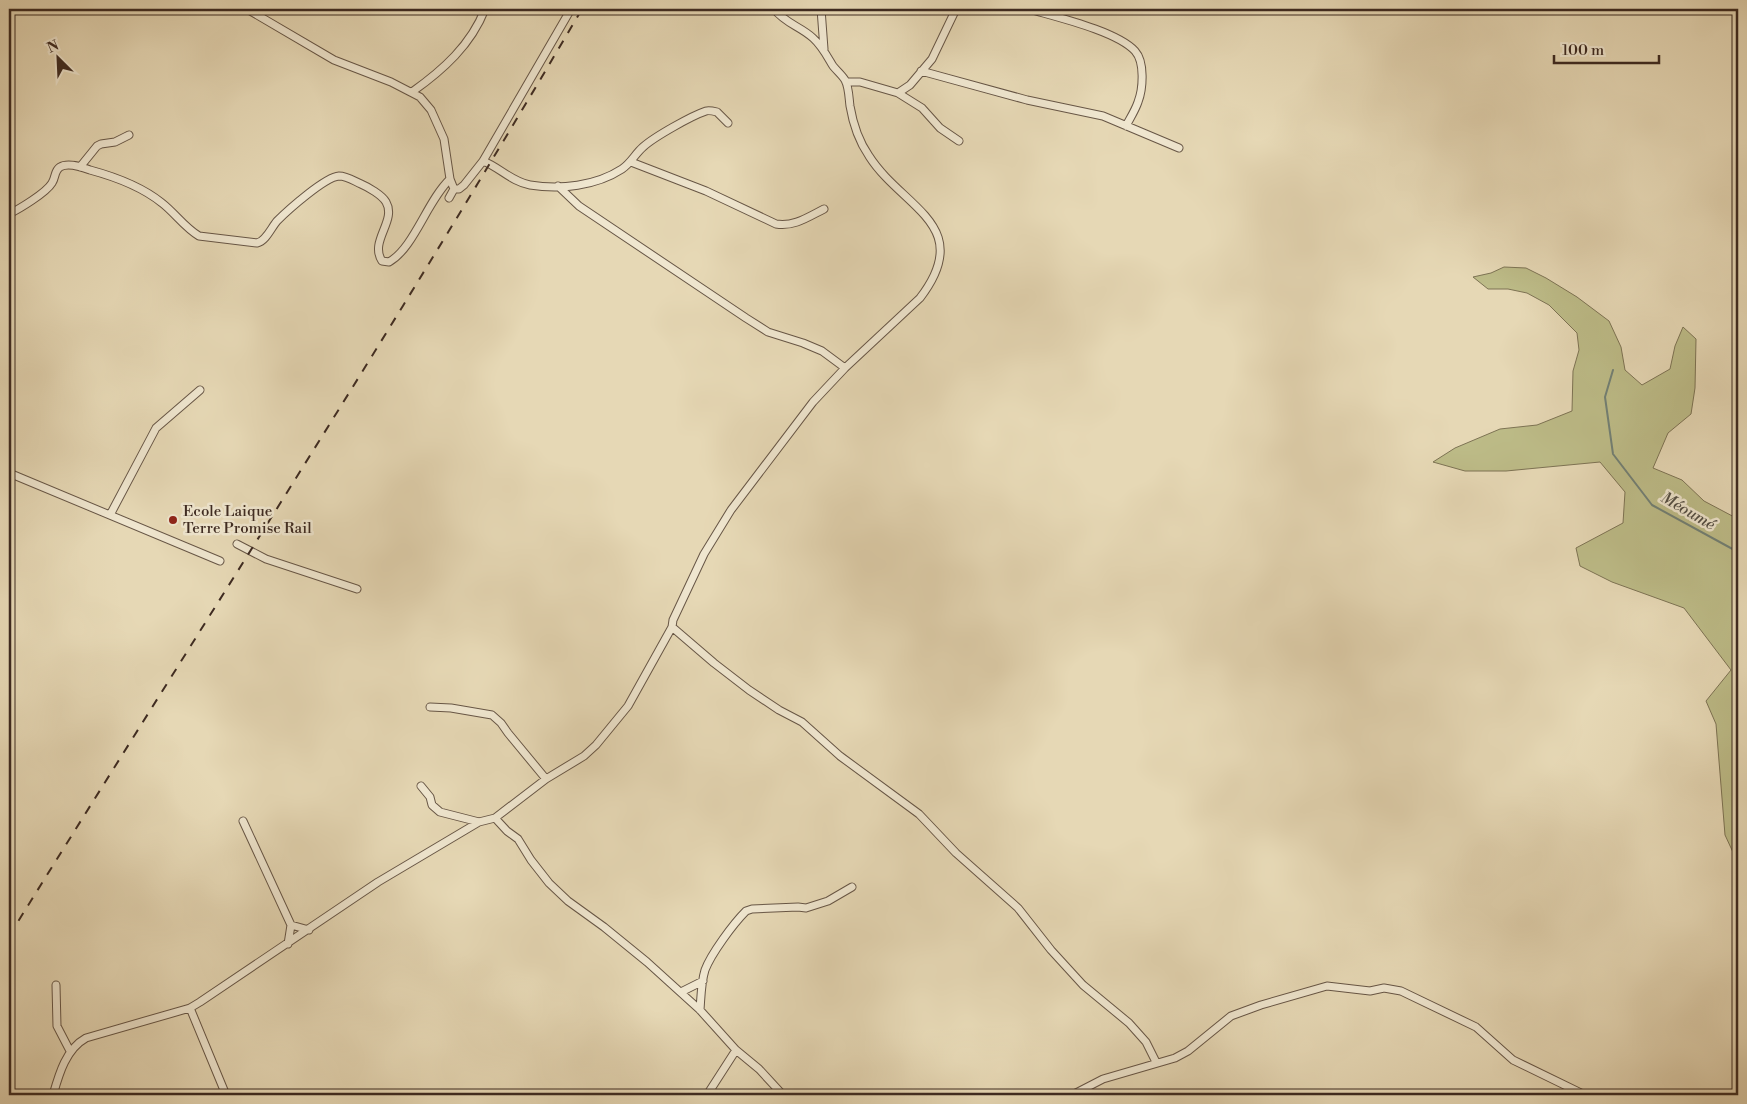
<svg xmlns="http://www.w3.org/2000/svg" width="1747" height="1104" font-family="'Libre Bodoni',serif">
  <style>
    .green { fill: #bdbc88; stroke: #7d7354 }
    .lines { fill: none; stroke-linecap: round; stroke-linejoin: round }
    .stream { stroke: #728075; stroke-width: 2 }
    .street-casing { stroke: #675646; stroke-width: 9 }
    .street { stroke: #efe6cf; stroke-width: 7 }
    .rail { stroke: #3d2a21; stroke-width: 2; stroke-dasharray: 9 9; stroke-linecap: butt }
    .poi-dot { fill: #8f2418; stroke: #efe6cf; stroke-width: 2 }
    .labels { text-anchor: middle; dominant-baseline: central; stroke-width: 5; stroke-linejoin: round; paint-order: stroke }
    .poi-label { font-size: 15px; fill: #3d2a21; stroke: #efe6cf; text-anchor: start }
    .water-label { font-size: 16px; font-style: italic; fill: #534e44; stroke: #efe6cf }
  </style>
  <rect width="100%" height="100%" fill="#e6d8b5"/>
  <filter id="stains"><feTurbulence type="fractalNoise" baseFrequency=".004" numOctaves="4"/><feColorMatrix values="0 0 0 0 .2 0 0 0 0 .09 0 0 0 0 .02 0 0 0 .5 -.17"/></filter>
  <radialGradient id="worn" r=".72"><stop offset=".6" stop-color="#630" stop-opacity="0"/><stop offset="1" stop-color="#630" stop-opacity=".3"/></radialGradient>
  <path class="green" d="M1504,267L1526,268L1546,278L1577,297L1609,321L1621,347L1625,370L1642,385L1670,369L1675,346L1683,327L1696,339L1695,388L1691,414L1668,433L1653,468L1682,480L1704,501L1738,519V863L1725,835L1716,724L1706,701L1731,670L1684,608L1612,582L1580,566L1576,548L1623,523L1625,492L1600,462L1506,471H1465L1433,462L1455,448L1500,429L1537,425L1572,411L1573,371L1579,350L1577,333L1549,305L1527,293L1508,289H1488L1473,277L1491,273Z"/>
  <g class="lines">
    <path class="stream" d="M1613,370L1605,397L1613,454L1652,505L1738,552"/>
    <defs>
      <path id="street" d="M247,9L334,60L391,82L420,97L431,110L444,139L450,179L454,189L449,198
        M821,9L824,49
        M1029,9C1056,17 1117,31 1135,51C1145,62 1143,89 1138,102C1135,111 1130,118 1126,126
        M921,71L1027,100L1103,116L1179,148
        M847,82H860L898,93L910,85L932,59L956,9
        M412,92C443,70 471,45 485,9
        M898,93L922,108L940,128L959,141
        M483,161C499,167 512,182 530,185C560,190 596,186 622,169C631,163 635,154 643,147C654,137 691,116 706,111C709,110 713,111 717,112L728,123
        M631,162L706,191L776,224C794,227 808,217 824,209
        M80,167L97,146L101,144L115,142L129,135
        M558,186L579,206L746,318L768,332L803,343L822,351L845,368
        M454,189H459L464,185L483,161L571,9
        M9,214C19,209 46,193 52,183C56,177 54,171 60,167C68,162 82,167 90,170C116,177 141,186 162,203C175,213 185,228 199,236L257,243C266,241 271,228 277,221C288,210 325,177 339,176C347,176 354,181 361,184C368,187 382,195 386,202C397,221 369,241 382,261L389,262C414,248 427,201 450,179
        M9,473L220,561
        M110,515L156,428L200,390
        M237,544L266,559L357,589
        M672,627L714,663L749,690L779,710L802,722L840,756L919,814L956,853L1018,908L1051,950L1083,985L1129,1023L1146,1042L1156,1062
        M430,707L451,708L492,715L501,723L508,733L546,779
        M421,786L430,797L432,805L440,812L479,822
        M495,818L507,831L518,839L531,860L549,883L568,901L604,927L647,962L700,1010L736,1050L759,1069L783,1095
        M243,821L291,925L288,944
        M291,925L309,930
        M56,985L57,1026L70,1051
        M681,992L703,981
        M190,1008L226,1095
        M700,1010C701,997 701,983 705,970C711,954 733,924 746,911L752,909L798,907L806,908L828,901L852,887
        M53,1095C59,1074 66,1049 86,1038L190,1008L200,1002L378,882L479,822L495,818L546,779L584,756L596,745L628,706L672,627L673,620L704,554L731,510L813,402L845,368L920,298C976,225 902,208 869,156C858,140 853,124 850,106C849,99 849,87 845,80C842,75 837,71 833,66C827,56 822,46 813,38C800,26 786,24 774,9
        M707,1095L736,1050
        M1072,1095L1103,1079L1175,1058L1188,1051L1231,1016L1261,1005L1327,986L1370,991L1384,988L1401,991L1476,1027L1513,1060L1585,1095"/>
    </defs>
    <use href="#street" class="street-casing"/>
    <use href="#street" class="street"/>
    <path class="rail" d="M9,936C201,627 398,322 582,9"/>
  </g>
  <circle class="poi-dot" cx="173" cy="520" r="5"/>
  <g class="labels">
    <g class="poi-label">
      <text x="183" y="511">Ecole Laique<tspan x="183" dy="17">Terre Promise Rail</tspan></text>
    </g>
    <g class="water-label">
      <text transform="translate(1688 511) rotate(30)">Méoumé</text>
    </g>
  </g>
  <rect width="1747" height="1104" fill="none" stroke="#e6d8b5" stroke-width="30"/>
  <rect x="10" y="10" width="1727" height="1084" fill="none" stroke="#3d2a21" stroke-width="2.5"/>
  <rect x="15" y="15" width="1717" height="1074" fill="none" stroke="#3d2a21"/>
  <g transform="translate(58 58) rotate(336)" stroke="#efe6cf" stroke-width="4" paint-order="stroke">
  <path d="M0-4L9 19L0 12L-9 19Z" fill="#3d2a21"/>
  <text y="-8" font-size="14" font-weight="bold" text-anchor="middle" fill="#3d2a21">N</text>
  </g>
  <path d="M1554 55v8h105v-8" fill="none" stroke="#3d2a21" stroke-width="2.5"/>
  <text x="1562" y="55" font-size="15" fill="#3d2a21" stroke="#efe6cf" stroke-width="4" paint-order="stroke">100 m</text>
  <rect width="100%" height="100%" filter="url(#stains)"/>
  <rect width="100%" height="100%" fill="url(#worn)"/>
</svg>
